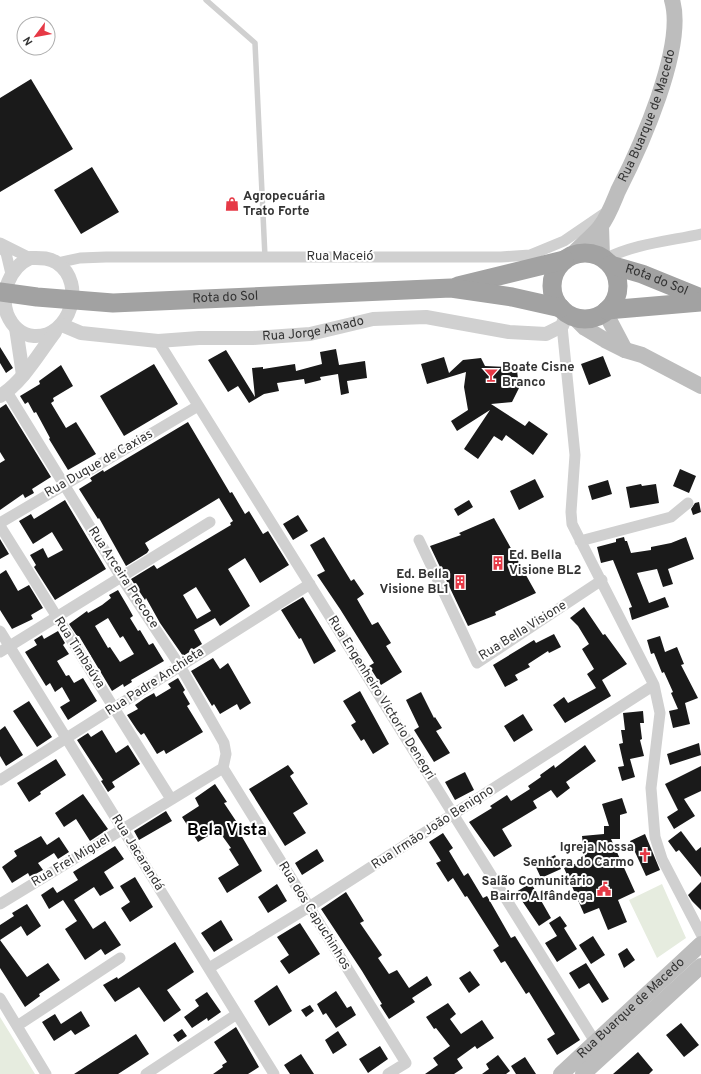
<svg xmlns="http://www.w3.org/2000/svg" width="701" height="1074" font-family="Overpass,sans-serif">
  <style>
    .green { fill: #e6ecdf }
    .building { fill: #1a1a1a; fill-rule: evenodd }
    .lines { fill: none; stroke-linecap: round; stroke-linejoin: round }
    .service { stroke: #d0d0d0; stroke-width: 5.5 }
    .minor { stroke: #d0d0d0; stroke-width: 11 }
    .tertiary { stroke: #d0d0d0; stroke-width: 14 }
    .secondary { stroke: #bdbdbd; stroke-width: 16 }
    .trunk { stroke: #a2a2a2; stroke-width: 19 }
    .labels { text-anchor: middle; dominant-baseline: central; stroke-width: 4; stroke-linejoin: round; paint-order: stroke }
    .street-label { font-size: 13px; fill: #333; stroke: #fff }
    .poi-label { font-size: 13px; font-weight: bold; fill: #333; stroke: #fff; text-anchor: start }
    .district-label { font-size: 17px; font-weight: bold; fill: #000; stroke: #fff }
  </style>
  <rect width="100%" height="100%" fill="#fff"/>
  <path class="green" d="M662,884L686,938L657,958L629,900Z
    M0,1017L35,1074H0Z"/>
  <path class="building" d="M31,79L73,149L0,192V98Z
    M92,167L119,212L81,234L54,190Z
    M0,347L13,368L6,373L0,363Z
    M336,349L339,365L365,361L367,378L347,381L349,393L341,395L338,374L320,377L321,380L305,384L304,379L277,383L279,391L264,394L249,403L238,386L228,392L208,360L226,350L255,397L252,368L263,367V369L295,364L296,371L322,364L320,352Z
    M603,356L611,376L589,385L581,364Z
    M444,357L449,373L463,360L481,358L485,366L507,367L508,370H517L519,388L512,402L491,404L525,426L529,421L548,434L533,455L506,435L502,441L494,436L478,459L464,449L490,410L457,431L451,421L468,410L464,387L466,372L427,384L421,364Z
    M154,364L178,404L124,436L100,396Z
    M61,365L73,386L53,398L54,401L51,403L66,428L76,422L96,454L68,470L49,439L50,438L36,412L34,413L28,402L25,404L20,396L40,384L39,381Z
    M6,404L51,477L32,489L34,493L25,498L23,494L0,510V463L5,460L0,452V408Z
    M188,422L230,493L232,492L245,514L249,511L263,534L268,531L289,565L260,583L245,558L228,569L250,606L220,626L215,618L194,630L202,644L183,656L160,623L146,598L145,600L131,579L154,565L157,569L231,525L230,523L233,521L219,498L145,543L149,550L147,553L126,566L99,518L98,519L79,489L92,481L90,478L103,470L104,472ZM196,587L211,611L197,619L183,595Z
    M680,469L696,476L689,493L673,486Z
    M535,479L544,497L519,510L510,491Z
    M608,480L612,494L592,500L588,486Z
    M641,484L642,486L656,484L659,503L630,508L626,487Z
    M65,500L106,569L55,600L34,567L36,565L30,555L43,548L48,558L63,550L52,532L33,544L19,521L31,514L34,519Z
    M469,500L473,507L458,516L454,509Z
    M699,502L701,512L693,515L691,509L695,503Z
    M298,515L308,531L293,540L283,524Z
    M494,518L536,593L495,612L496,615L468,626L430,546L461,535L459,533Z
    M324,537L351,581L354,579L364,594L357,599L372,625L378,622L391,643L386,646L402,672L381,685L369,666L374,663L340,609L317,575L325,571L310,545Z
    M624,537L625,541H627L631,553L651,550V547L671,543L686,537L694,559L668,569L673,584L663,587L657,569L637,573L649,603L665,597L669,607L632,620L629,608L632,607L613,560L601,563L597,547L616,542V539Z
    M0,539L9,554L0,559Z
    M6,570L18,591L29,585L43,608L31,615L33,619L12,629L0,610V574Z
    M118,590L128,607L133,616L130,618L138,631L140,630L149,645L153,643L164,661L131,680L132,682L124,687L123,684L112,691L79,636H77L69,624L87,611L88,613L102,605L111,598L109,595ZM108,618L120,638L123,636L134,654L120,662L110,647L108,648L95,626Z
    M303,597L336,651L314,664L301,638L299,639L281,610Z
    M584,607L603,635L605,634L627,664L602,680L611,696L565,723L553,705L564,697L568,703L596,688L587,674L594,669L582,649L589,644L578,626L570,618Z
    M58,631L65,643L63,645L69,654L57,661L66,676L69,675L74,683L83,678L97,701L68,720L60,707L70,701L62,687L55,692L50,683L46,686L25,652L37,645L34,640L42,635L44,639Z
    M554,634L561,647L549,653L548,651L528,664L530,667L515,675L518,680L505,687L493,665L534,640L536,643Z
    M660,636L665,652L677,647L684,664L681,665L698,698L685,703L690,724L673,728L669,711L678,709L671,693L673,692L664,672L662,673L654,653L651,654L647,640Z
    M213,658L220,669L228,663L251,703L240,710L237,704L220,714L214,704L212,706L191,671Z
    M178,678L185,690L183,692L190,704L187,706L203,732L166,754L164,750L157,754L144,733L141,735L137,730L127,715L138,709L135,705L145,698L154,693L156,697L171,688L168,684Z
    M360,691L389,744L373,754L364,739L361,741L351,725L356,722L343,701Z
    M421,692L434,718L435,717L442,728L436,731L450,753L434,762L414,730L419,727L406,700Z
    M29,701L52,737L37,747L13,711Z
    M643,711L644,723H640L642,739L640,740L644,756L630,759L635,777L622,781L618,767L624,766L619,744L623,743L621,730H625L623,713Z
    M523,714L533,730L514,742L504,726Z
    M5,726L23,755L6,766L0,756V730Z
    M102,730L116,753L128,745L140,764L112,782L115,787L108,792L101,781L103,780L77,740L88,733L91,737Z
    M699,743L701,755L670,765L667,754Z
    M585,745L596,761L566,782L570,788L557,798L551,790L533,801L537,808L502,829L512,846L494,857L469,822L492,808L490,806L507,795L511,801L530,789L528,786L541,777L540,775L554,765L555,768Z
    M56,759L66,775L40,792L41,794L29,802L17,783Z
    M288,765L294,773L290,776L308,804L293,813L306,833L285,846L249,789Z
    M701,766V791L684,799L695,816L674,829L667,817L678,810L665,784Z
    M465,772L474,790L455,800L445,782Z
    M215,784L227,802L224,803L244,833L241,835L262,871L227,893L218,878L239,865L229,849L231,848L218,830L198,842L182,817L199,806L195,798Z
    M83,794L108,829L90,841L76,819L64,827L55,813Z
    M622,798L627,813L620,815V839H611L635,892L618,900L627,922L608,930L599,908L584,914L564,868L585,860L582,836L604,834V826H609L602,804Z
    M166,811L172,821L139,840L134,831Z
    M681,831L696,851L701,847V877L679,850L676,852L668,841Z
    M443,833L453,848L449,851L464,876L468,873L483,898L487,896L511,938L515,936L580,1040L557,1055L547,1039L555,1034L529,992L526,994L505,961L501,963L493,950L499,946L467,896L465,897L453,878L448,882L436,863L441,861L429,842Z
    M645,834L660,870L646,876L630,841Z
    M41,836L47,845L59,837L69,852L58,859L54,853L38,863L43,870L30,877L28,873L12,883L2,867L17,856L14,851Z
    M115,846L124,859L104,872L114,888L100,896L94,887L74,900L93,929L105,921L121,945L105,955L101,949L85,960L65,929L77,921L63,900L49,909L41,895L53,887L57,893L78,880L73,872Z
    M317,849L324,861L302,875L295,863Z
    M555,855L561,869L541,878L535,865Z
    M135,877L153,907L130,922L121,908L130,902L120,886Z
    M701,882V910L692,901L688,895Z
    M531,883L551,918L539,926L516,892Z
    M277,884L287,901L268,913L258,897Z
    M346,892L364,921L360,923L382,955L378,958L389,974L397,970L409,988L427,976L432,985L412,998L415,1002L389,1019L380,1005L382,1004L362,971L321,909Z
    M27,904L41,926L27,936L21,926L0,940L27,977L48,963L60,980L39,994L40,996L25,1007L0,968V925L14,916L12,913Z
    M560,916L567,926L564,928L577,949L557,962L545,943L557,936L549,923Z
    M221,920L233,940L214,952L201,933Z
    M300,923L320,954L289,974L280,961L289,955L277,937Z
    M593,936L605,955L591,964L579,945Z
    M175,942L194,972L167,990L181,1010L164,1022L139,987L115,1002L103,985L117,977L118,979Z
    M627,948L635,960L624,968L618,954Z
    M586,963L609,999L602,1003L589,983L579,989L569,973Z
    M470,971L480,985L469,993L459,978Z
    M277,985L292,1011L269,1026L254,1001Z
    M336,991L347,1008L351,1006L356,1015L336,1028L326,1013L323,1015L317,1004Z
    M207,992L221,1012L208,1021L207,1018L192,1028L184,1017L199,1006L195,1000Z
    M448,1003L456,1014L450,1019L461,1034L482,1020L494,1038L477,1049L475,1046L457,1059L463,1068L454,1074H425L438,1065L433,1058L450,1046L436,1028L434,1029L426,1017Z
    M310,1005L314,1011L306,1017L301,1010Z
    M81,1011L90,1026L75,1035L71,1030L54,1041L42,1022L55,1014L61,1024Z
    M681,1023L699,1045L684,1057L666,1035Z
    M236,1027L259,1067L248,1074H213L223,1067L222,1065L227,1062L214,1042Z
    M182,1029L187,1036L178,1042L173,1035Z
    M338,1031L347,1045L333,1054L325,1040Z
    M136,1034L149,1054L118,1074H74Z
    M380,1046L388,1059L368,1073L359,1059Z
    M638,1052L653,1070L649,1074H613Z
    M301,1054L314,1074H290L284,1065Z
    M498,1055L510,1071L506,1074H482L489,1069L486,1064Z
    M525,1057L536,1074H516L511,1066Z"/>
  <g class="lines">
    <path class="service" d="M206,0L255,43L265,257"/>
    <path class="minor" d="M0,243L30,258
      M0,246L6,253L11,274
      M605,259C634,244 669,241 701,234
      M57,263L80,258L106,257H501L530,255L564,241L608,211
      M562,326L575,455L571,512L572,524L654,685L660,713L651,788L655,837L662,859L701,934
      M158,341L599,1048
      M7,392L121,577L180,666L224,743L226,754L223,768
      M0,523L198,406
      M0,526L171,799
      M419,540L477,663L602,580
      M580,541L671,517L688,503
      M0,631L274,1074
      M0,652L210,522
      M223,768L406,1063L388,1074
      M0,780L310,584
      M0,904L223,768
      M209,968L309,907L654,685
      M0,998L46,1074
      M17,1026L120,958
      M146,1074L237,1014"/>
    <g class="tertiary">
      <path d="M30,258C39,258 49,257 57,263C87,283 70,338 34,336C21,335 12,326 7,314C0,293 10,267 30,258Z"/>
      <path id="s1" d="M62,325L81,333L158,341L199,338H253L310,334L373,319L426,317L509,332L546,334L562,326L567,313"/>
      <path d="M16,328L23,375"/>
      <path d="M0,396C23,382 39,353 55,332"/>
    </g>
    <g class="secondary">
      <path d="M601,226L602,257"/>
      <path id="s2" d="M572,255C581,245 592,237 600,227C608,217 613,203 618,191C640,148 686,47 672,0"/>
      <path d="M605,312L625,350"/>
      <path d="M574,317L585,328L605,340L625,350L642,355L701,386"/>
      <path id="s3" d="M561,1074L701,944"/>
      <path d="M583,1074L701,966"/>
    </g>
    <g class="trunk">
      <circle cx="585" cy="286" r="33"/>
      <path id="s4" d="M611,265L642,274L701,298"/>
      <path d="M458,286L564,260"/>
      <path id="s5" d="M0,292L37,297L113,303L451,288L512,297L561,308"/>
      <path d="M607,310L701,302"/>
    </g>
  </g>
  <defs>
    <symbol id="shop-bare" viewBox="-9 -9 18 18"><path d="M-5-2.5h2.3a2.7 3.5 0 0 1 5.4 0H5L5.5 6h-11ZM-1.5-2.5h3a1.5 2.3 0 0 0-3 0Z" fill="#e63946" stroke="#fff" stroke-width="2.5" paint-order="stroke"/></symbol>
    <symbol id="bar-bare" viewBox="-9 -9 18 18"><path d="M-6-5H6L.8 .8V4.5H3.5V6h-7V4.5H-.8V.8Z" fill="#e63946" stroke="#fff" stroke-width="2.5" paint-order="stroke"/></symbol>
    <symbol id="building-bare" viewBox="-9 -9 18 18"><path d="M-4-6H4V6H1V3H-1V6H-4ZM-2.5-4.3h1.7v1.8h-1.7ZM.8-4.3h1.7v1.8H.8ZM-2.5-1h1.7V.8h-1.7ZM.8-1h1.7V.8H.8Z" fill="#e63946" stroke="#fff" stroke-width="2.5" paint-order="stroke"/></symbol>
    <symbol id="church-bare" viewBox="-9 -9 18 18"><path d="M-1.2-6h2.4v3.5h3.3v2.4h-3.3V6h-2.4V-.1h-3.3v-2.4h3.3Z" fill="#e63946" stroke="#fff" stroke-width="2.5" paint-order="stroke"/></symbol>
    <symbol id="civic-bare" viewBox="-9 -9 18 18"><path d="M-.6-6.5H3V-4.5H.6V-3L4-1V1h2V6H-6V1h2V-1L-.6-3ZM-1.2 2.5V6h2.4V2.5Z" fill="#e63946" stroke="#fff" stroke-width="2.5" paint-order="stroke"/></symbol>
  </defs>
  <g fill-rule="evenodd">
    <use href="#shop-bare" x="222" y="194" width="20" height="20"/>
    <use href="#bar-bare" x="481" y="365" width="20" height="20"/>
    <use href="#building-bare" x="488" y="553" width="20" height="20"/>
    <use href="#building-bare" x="450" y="572" width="20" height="20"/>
    <use href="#church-bare" x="635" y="845" width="20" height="20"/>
    <use href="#civic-bare" x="594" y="879" width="20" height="20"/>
  </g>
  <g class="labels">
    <g class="street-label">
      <text stroke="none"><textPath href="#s2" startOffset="161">Rua Buarque de Macedo</textPath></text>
      <text x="340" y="257">Rua Maceió</text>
      <text stroke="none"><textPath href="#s4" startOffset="48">Rota do Sol</textPath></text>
      <text stroke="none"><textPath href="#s5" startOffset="226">Rota do Sol</textPath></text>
      <text stroke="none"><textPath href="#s1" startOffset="254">Rua Jorge Amado</textPath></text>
      <text transform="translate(99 464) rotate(-30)">Rua Duque de Caxias</text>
      <text transform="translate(123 578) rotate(57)">Rua Arceira Precoce</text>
      <text transform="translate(523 631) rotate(-32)">Rua Bella Visione</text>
      <text transform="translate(79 653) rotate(57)">Rua Timbaúva</text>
      <text transform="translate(155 682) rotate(-33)">Rua Padre Anchieta</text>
      <text transform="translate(381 698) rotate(58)">Rua Engenheiro Victorio Denegri</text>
      <text transform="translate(433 828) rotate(-33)">Rua Irmão João Benigno</text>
      <text transform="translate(137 853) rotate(58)">Rua Jacarandá</text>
      <text transform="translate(71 861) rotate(-31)">Rua Frei Miguel</text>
      <text transform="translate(314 916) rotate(58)">Rua dos Capuchinhos</text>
      <text stroke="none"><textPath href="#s3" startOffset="96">Rua Buarque de Macedo</textPath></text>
    </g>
    <g class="poi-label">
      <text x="243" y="197">Agropecuária<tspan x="243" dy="15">Trato Forte</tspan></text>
      <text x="502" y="368">Boate Cisne<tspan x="502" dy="15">Branco</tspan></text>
      <text x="509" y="556">Ed. Bella<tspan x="509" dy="15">Visione BL2</tspan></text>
      <text x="449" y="575" text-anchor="end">Ed. Bella<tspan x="449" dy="15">Visione BL1</tspan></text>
      <text x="634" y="848" text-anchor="end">Igreja Nossa<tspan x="634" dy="15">Senhora do Carmo</tspan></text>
      <text x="593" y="882" text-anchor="end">Salão Comunitário<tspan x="593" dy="15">Bairro Alfândega</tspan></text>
    </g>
    <g class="district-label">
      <text x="227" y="831">Bela Vista</text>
    </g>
  </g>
  <g transform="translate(36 36) rotate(238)"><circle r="19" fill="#ffffff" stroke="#adadad"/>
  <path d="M0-3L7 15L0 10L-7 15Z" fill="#e63946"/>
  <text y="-6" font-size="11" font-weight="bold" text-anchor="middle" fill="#333333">N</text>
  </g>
</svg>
